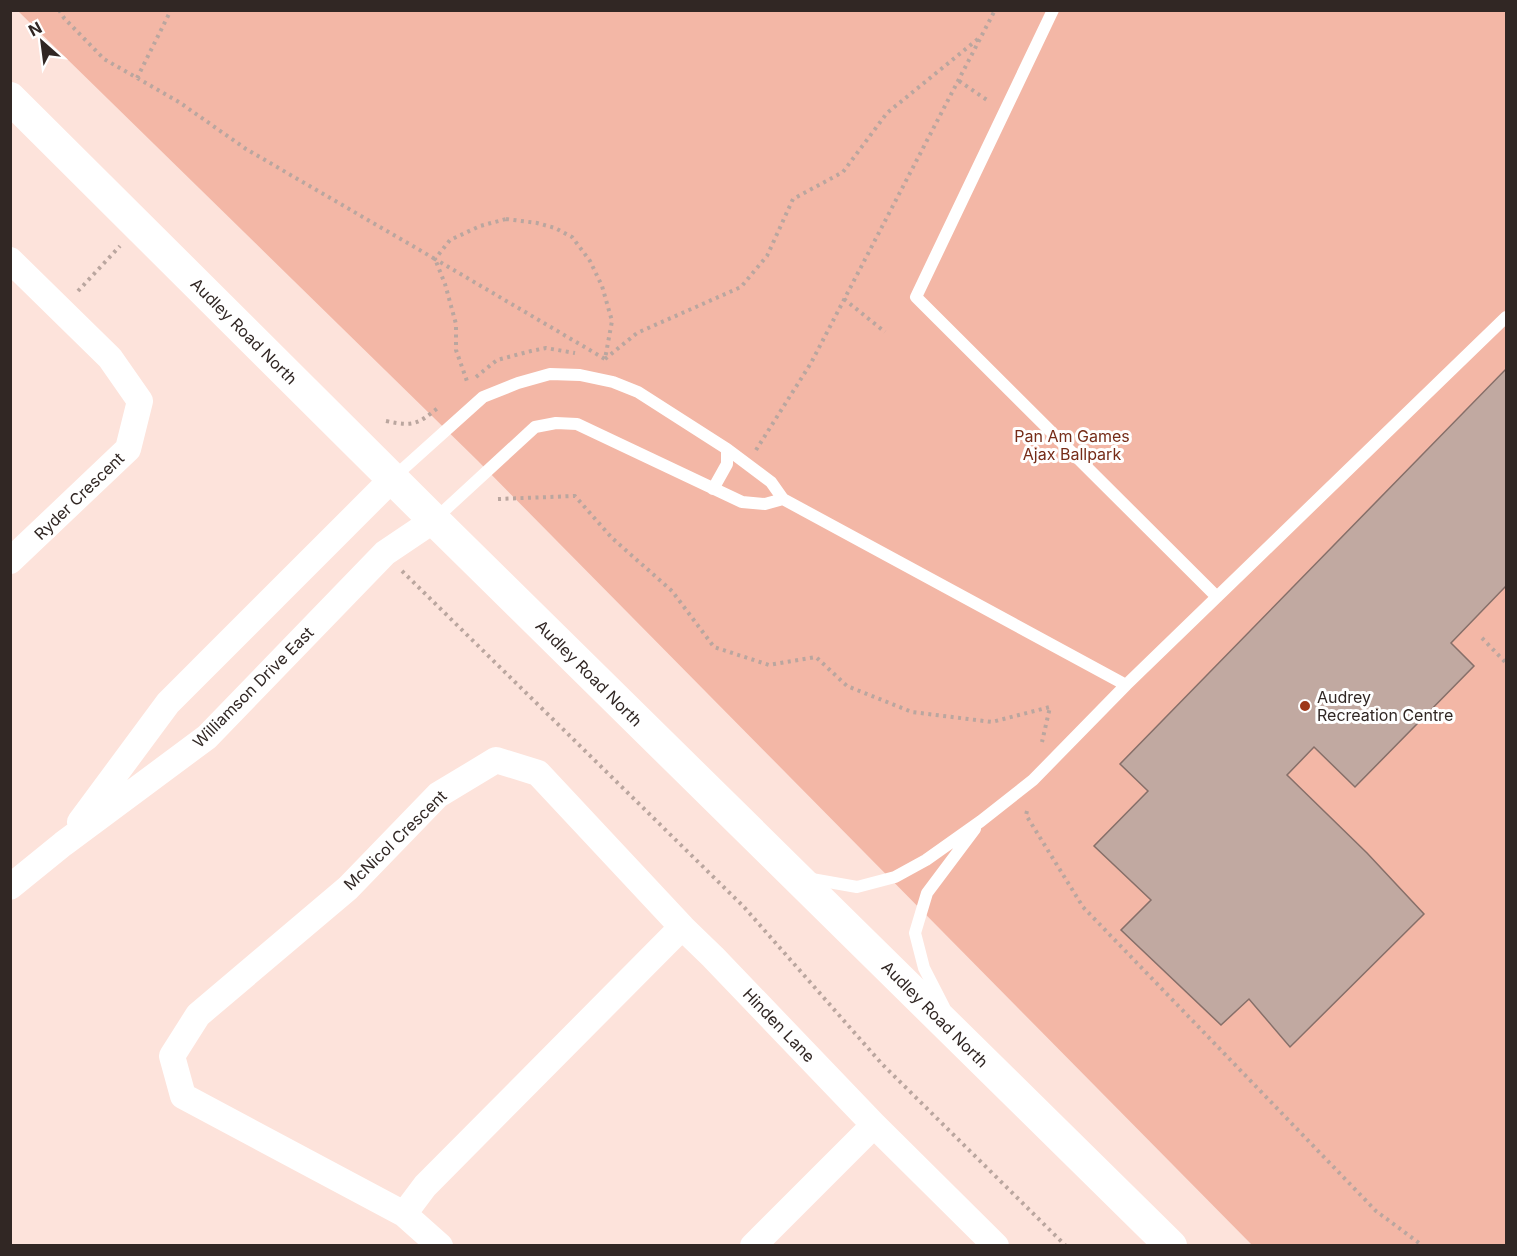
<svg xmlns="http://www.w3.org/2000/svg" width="1517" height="1256" font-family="Inter,sans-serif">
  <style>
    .green { fill: #f3b7a6 }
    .building { fill: #c1a9a1; stroke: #866f69; stroke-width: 1.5 }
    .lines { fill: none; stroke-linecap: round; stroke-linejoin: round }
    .path { stroke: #baa69f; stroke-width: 4; stroke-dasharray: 3 4.5; stroke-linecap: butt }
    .service { stroke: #fff; stroke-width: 12 }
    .minor { stroke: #fff; stroke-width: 26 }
    .tertiary { stroke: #fff; stroke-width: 32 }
    .poi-dot { fill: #9d3617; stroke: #fff; stroke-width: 2 }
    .labels { text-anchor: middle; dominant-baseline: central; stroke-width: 6; stroke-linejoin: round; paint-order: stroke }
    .street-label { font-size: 16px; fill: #312724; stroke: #fff }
    .park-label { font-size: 16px; fill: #762c18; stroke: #fff }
    .poi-label { font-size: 16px; fill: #312724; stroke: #fff; text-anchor: start }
  </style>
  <rect width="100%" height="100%" fill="#fde3db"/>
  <path class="green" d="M18,11H1506V1245H1252L477,460Z"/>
  <path class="building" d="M1506,369V586L1451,643L1474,666L1355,787L1314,747L1287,775L1367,853L1424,914L1290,1047L1249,999L1221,1025L1121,930L1151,900L1094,846L1148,791L1120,764Z"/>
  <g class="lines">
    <path class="path" d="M59,10L64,18L104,59L179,102L246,149L435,259L445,284L456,324V350L468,384
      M137,78L171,10
      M959,81L990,102
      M506,219L537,223L555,228L572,237L590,261L602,286L612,321L605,359L435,259L450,240L480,226Z
      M78,291L120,246
      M844,299L885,332
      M605,359L637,333L741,287L767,256L793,199L843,172L887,113L978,39
      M476,377L497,360L531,351L546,348L575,353
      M386,421C414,427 418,424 439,407
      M756,450L811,363L995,10
      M498,499L575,496L612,538L672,591L714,647L769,665L816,657L847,686L912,712L992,722L1050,707L1042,742
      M402,571L744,907L882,1064L1066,1246
      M1482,638L1506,663
      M1027,811L1026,815L1083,907L1376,1211L1423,1246"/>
    <path class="service" d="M1053,10L916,297L1217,597
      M394,477L483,397L518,383L550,374L580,375L613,382L638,392L727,449L771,482L783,499L1126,685
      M713,489L727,464V449
      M434,520L535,427L556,423L577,424L742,502L765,504L783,499
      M806,878L857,887L895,877L926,860L981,821L1033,780L1126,685L1506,317
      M944,1007L924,968L915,933L927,893L975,829"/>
    <path class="minor" d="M10,260L110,358L140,401L128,449L10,561
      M80,822L168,703L393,478
      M10,887L63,844L207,737L385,553L434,520
      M682,927L713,957L874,1125
      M404,1214L425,1186L682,927L538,773L496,760L438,795L348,888L198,1015L172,1056L183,1096L404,1214L440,1246
      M753,1246L874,1125L996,1246"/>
    <path class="tertiary" d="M10,98L434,520L1171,1246"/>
  </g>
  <circle class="poi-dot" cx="1305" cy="706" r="6"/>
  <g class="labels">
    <g class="street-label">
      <text transform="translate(244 331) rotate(45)">Audley Road North</text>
      <text transform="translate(79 496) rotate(-44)">Ryder Crescent</text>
      <text transform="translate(589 673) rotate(45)">Audley Road North</text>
      <text transform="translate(253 687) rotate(-45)">Williamson Drive East</text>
      <text transform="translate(395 840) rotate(-44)">McNicol Crescent</text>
      <text transform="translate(935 1014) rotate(45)">Audley Road North</text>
      <text transform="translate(779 1025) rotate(46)">Hinden Lane</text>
    </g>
    <g class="park-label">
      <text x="1072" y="436">Pan Am Games<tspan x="1072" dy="18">Ajax Ballpark</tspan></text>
    </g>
    <g class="poi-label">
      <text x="1317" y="697">Audrey<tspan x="1317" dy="18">Recreation Centre</tspan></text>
    </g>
  </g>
  <rect width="1517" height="1256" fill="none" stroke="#312724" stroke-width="24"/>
  <g transform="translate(42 42) rotate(332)" stroke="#ffffff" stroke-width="4.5" paint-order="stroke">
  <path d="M0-4.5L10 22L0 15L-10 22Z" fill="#312724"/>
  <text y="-9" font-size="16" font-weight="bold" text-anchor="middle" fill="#312724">N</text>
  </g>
</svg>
